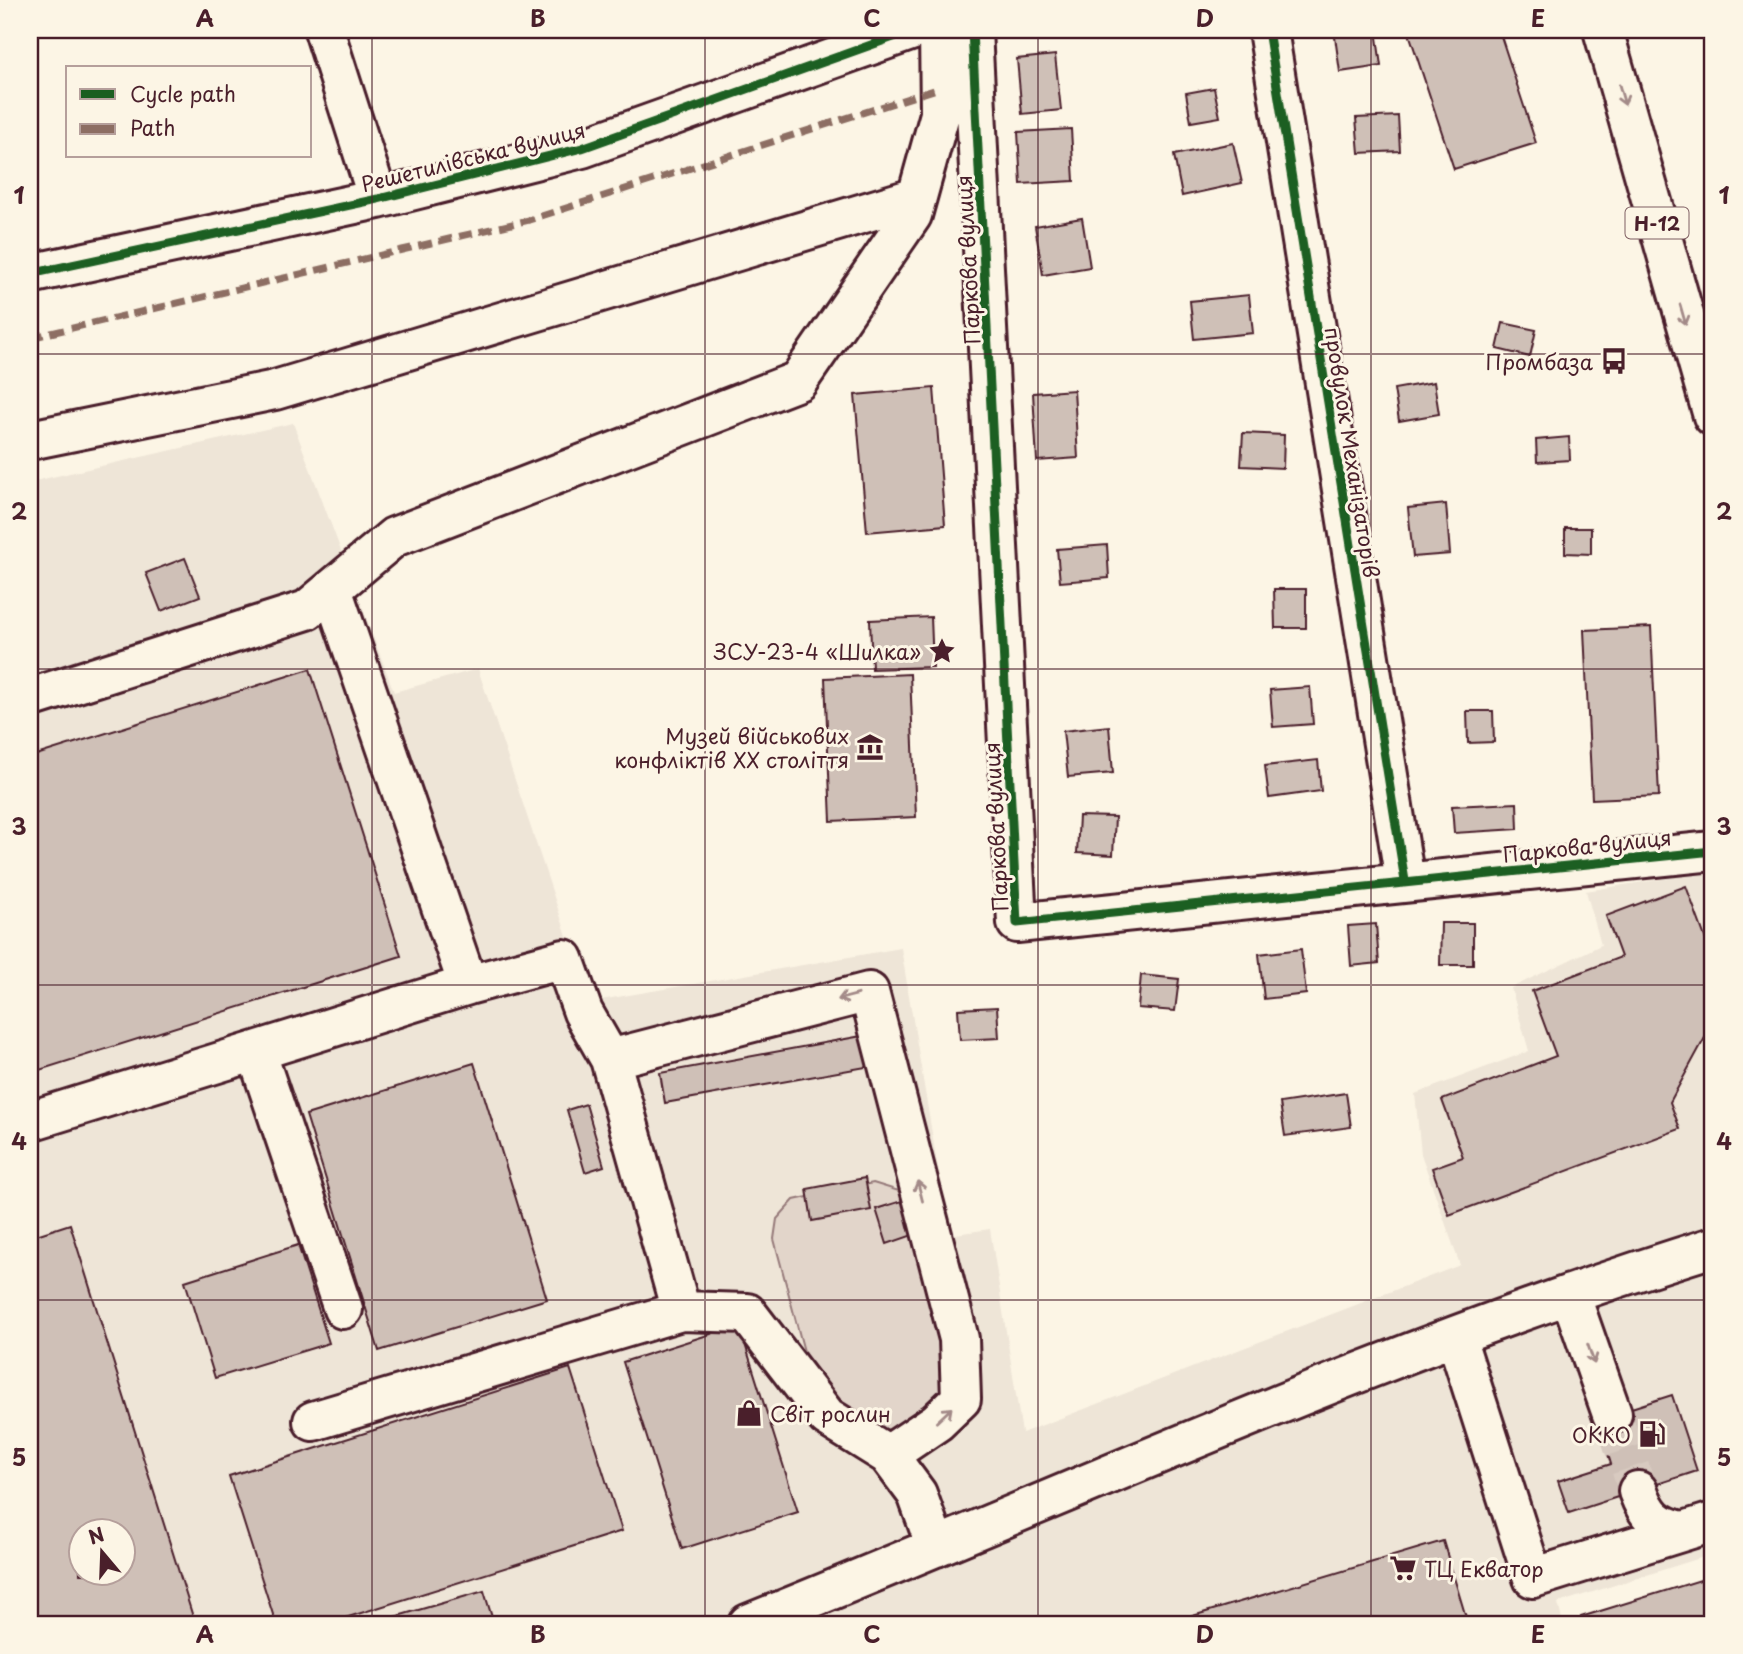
<svg xmlns="http://www.w3.org/2000/svg" width="1743" height="1654" font-family="'Playpen Sans',sans-serif">
  <style>
    .built { fill: #eee5d7; fill-rule: evenodd }
    .green { fill: #e2d5ca; stroke: #967a7a; stroke-width: 2 }
    .building { fill: #cfc0b7; stroke: #4a1f2b; stroke-width: 2; fill-rule: evenodd }
    .lines { fill: none; stroke-linecap: round; stroke-linejoin: round }
    .minor-tunnel { stroke: #d8cac0; stroke-width: 38; stroke-dasharray: 38 19; stroke-linecap: butt }
    .minor-casing { stroke: #4a1f2b; stroke-width: 44 }
    .major-casing { stroke: #4a1f2b; stroke-width: 44 }
    .minor { stroke: #fcf5e5; stroke-width: 38 }
    .major { stroke: #fcf5e5; stroke-width: 38 }
    .quiet { stroke: #8d6e63; stroke-width: 7; stroke-dasharray: 14 7; stroke-linecap: butt }
    .cycleway-casing { stroke: #fcf5e5; stroke-width: 13 }
    .cycleway { stroke: #1b5e20; stroke-width: 9 }
    .oneway { stroke: #a38a88 }
    .grid { fill: none; stroke: #4a1f2b; stroke-width: 2; stroke-opacity: 0.55 }
    .labels { text-anchor: middle; dominant-baseline: central; stroke-width: 6; stroke-linejoin: round; paint-order: stroke }
    .shield { fill: #fcf5e5; stroke: #7f5f63; stroke-width: 2 }
    .shield-label { font-size: 19px; font-weight: bold; fill: #4a1f2b }
    .street-label { font-size: 21px; fill: #4a1f2b; stroke: #fcf5e5 }
    .poi-label { font-size: 21px; fill: #4a1f2b; stroke: #fcf5e5; text-anchor: end }
    .neatline { fill: none; stroke: #4a1f2b; stroke-width: 2.5 }
    .grid-label { font-size: 23px; text-anchor: middle; font-weight: bold; fill: #4a1f2b }
  </style>
  <rect width="100%" height="100%" fill="#fcf5e5"/>
  <filter id="ink" filterUnits="userSpaceOnUse"><feTurbulence type="fractalNoise" baseFrequency=".0143" numOctaves="2"/><feDisplacementMap in="SourceGraphic" scale="14" xChannelSelector="R" yChannelSelector="G"/><feConvolveMatrix kernelMatrix="1 2 1 2 8 2 1 2 1" color-interpolation-filters="sRGB"/></filter>
  <g filter="url(#ink)">
    <path class="built" d="M293,423L394,692L478,669L589,1002L901,948L949,1235L990,1229L1022,1433L1460,1265L1421,1154L1415,1094L1529,1051L1511,988L1601,945L1586,891L1713,871V1214L1703,1222L1713,1255V1554L1558,1603L1563,1624H30V482ZM80,1532H122V1574H80Z"/>
    <path class="green" d="M873,1183L899,1191L915,1238L949,1367L946,1396C929,1411 899,1435 873,1429C862,1427 826,1397 814,1389L774,1239L777,1219L794,1200Z"/>
    <path class="building" d="M1334,30H1376L1381,66L1340,72Z
      M1408,30H1499L1536,143L1454,169Z
      M1055,55L1061,110L1022,114L1017,59Z
      M1214,88L1220,117L1191,122L1186,93Z
      M1398,116L1400,151L1359,153L1356,118Z
      M1071,129L1074,181L1021,184L1018,132Z
      M1233,143L1242,183L1182,196L1174,155Z
      M1082,218L1090,267L1043,275L1035,226Z
      M1249,295L1253,333L1194,339L1190,301Z
      M1503,323L1536,330L1530,357L1497,349Z
      M1434,382L1439,414L1399,421L1394,389Z
      M934,388L945,525L867,532L855,395Z
      M1074,390L1078,458L1037,461L1033,393Z
      M1243,433L1284,435L1283,468L1241,466Z
      M1569,437L1570,460L1537,462L1536,440Z
      M1446,504L1450,554L1413,557L1408,508Z
      M1565,528H1591V554L1565,553Z
      M1107,545L1109,578L1060,582L1057,549Z
      M185,558L200,596L161,611L146,573Z
      M1274,589H1306V628H1275Z
      M931,617L933,667L872,669L870,620Z
      M1651,627L1659,796L1592,799L1584,630Z
      M310,669L401,956L30,1073V757Z
      M910,674L916,817L831,821L825,678Z
      M1310,687L1313,724L1273,727L1270,690Z
      M1467,711H1493L1494,742L1468,743Z
      M1109,726L1113,773L1068,777L1063,731Z
      M1318,760L1321,791L1269,798L1265,766Z
      M1517,803L1518,829L1454,833L1452,806Z
      M1079,816L1115,817L1113,855L1077,853Z
      M1686,886L1713,959V1023L1670,1102L1680,1129L1449,1215L1432,1168L1463,1157L1442,1100L1556,1056L1532,991L1621,957L1606,916Z
      M1441,923H1473V965H1440Z
      M1376,924L1379,963L1351,966L1348,926Z
      M1301,949L1306,994L1264,999L1259,954Z
      M1141,975L1179,979L1175,1011L1138,1008Z
      M997,1007L999,1038L960,1040L958,1009Z
      M900,1029L905,1060L665,1103L660,1073Z
      M474,1063L547,1299L379,1351L306,1115Z
      M1346,1093L1351,1127L1285,1136L1280,1103Z
      M586,1104L604,1166L585,1172L567,1110Z
      M865,1178L871,1210L812,1221L807,1189Z
      M902,1201L913,1235L887,1244L876,1209Z
      M70,1224L193,1617L169,1624H30V1237ZM80,1532H122V1574H80Z
      M298,1245L329,1343L215,1378L185,1281Z
      M739,1325L798,1512L682,1549L623,1362Z
      M570,1368L622,1531L326,1624H276L229,1476Z
      M1672,1395L1697,1471L1569,1513L1558,1481L1611,1464L1597,1419Z
      M1443,1541L1468,1624H1166Z
      M1710,1577L1713,1624H1583L1581,1617Z
      M484,1591L494,1624H370Z"/>
    <g class="lines">
      <path class="minor-tunnel" d="M1612,1414L1638,1491"/>
      <defs>
        <path id="minor" d="M324,30L378,199
          M972,30L1017,923L1713,851
          M1268,30L1405,881
          M30,274L378,199L582,148L913,30
          M30,440L275,390L917,197
          M332,589L468,985
          M30,698L307,610L394,537L798,381L912,215L940,114L939,30
          M256,1051L468,985L564,959L583,1012L610,1059L681,1311
          M610,1059L869,992L959,1339L961,1399L937,1422L888,1455
          M30,1121L256,1051L343,1309
          M1570,1294L1612,1414
          M1456,1337L1533,1578L1713,1522
          M313,1421L681,1311L747,1313L827,1417L888,1455L917,1494L936,1547
          M1638,1491C1647,1516 1656,1525 1682,1531
          M748,1624C1068,1496 1383,1349 1713,1247"/>
        <path id="major" d="M1603,30L1713,416"/>
      </defs>
      <use href="#minor" class="minor-casing"/>
      <use href="#major" class="major-casing"/>
      <use href="#minor" class="minor"/>
      <use href="#major" class="major"/>
      <path class="quiet" d="M30,338L529,220L940,88"/>
      <defs>
        <path id="cycleway" d="M972,30L1017,923L1713,851
          M1268,30L1405,881
          M30,274L378,199L582,148L913,30"/>
      </defs>
      <use href="#cycleway" class="cycleway-casing"/>
      <use href="#cycleway" class="cycleway"/>
    </g>
    <defs><path id="oneway-shaft" d="M-6 0H5M1.5-3L5.5 0L1.5 3" fill="none" stroke-width="1.6" stroke-linecap="round" stroke-linejoin="round" transform="scale(1.75)"/></defs>
    <g class="oneway">
      <use href="#oneway-shaft" transform="translate(1622 95) rotate(74)"/>
      <use href="#oneway-shaft" transform="translate(1683 315) rotate(74)"/>
      <use href="#oneway-shaft" transform="translate(848 997) rotate(165)"/>
      <use href="#oneway-shaft" transform="translate(920 1191) rotate(-104)"/>
      <use href="#oneway-shaft" transform="translate(1591 1354) rotate(71)"/>
      <use href="#oneway-shaft" transform="translate(944 1415) rotate(-43)"/>
    </g>
  </g>
  <path class="grid" d="M372,30V1624M705,30V1624M1038,30V1624M1371,30V1624M30,354H1713M30,669H1713M30,985H1713M30,1300H1713"/>
  <defs>
    <symbol id="bus-bare" viewBox="-9 -9 18 18"><path d="M-5-6H5V4H4V6H2V4H-2V6H-4V4H-5ZM-3.5-4V0h7V-4ZM-3.5 1.2v1.5H-2V1.2ZM2 1.2v1.5H3.5V1.2Z" fill="#4a1f2b" stroke="#fcf5e5" stroke-width="2.5" paint-order="stroke"/></symbol>
    <symbol id="sight-bare" viewBox="-9 -9 18 18"><path d="M0-6L1.8-2.2L6-1.7L2.9 1.2L3.7 5.4L0 3.3L-3.7 5.4L-2.9 1.2L-6-1.7L-1.8-2.2Z" fill="#4a1f2b" stroke="#fcf5e5" stroke-width="2.5" paint-order="stroke"/></symbol>
    <symbol id="museum-bare" viewBox="-9 -9 18 18"><path d="M0-6L6-3V-2H-6V-3ZM-5-1h2V3h-2ZM-1-1h2V3h-2ZM3-1h2V3H3ZM-6 4H6V6H-6Z" fill="#4a1f2b" stroke="#fcf5e5" stroke-width="2.5" paint-order="stroke"/></symbol>
    <symbol id="shop-bare" viewBox="-9 -9 18 18"><path d="M-5-2.5h2.3a2.7 3.5 0 0 1 5.4 0H5L5.5 6h-11ZM-1.5-2.5h3a1.5 2.3 0 0 0-3 0Z" fill="#4a1f2b" stroke="#fcf5e5" stroke-width="2.5" paint-order="stroke"/></symbol>
    <symbol id="fuel-bare" viewBox="-9 -9 18 18"><path d="M-5.5-6h7V0h2V4h1.3V-2.5L3-4.5l.8-.8L6-3V5H2.5V1h-1V6h-7ZM-4.2-4.7v3.2H.2V-4.7Z" fill="#4a1f2b" stroke="#fcf5e5" stroke-width="2.5" paint-order="stroke"/></symbol>
    <symbol id="supermarket-bare" viewBox="-9 -9 18 18"><path d="M-6-5.5h2.5l.6 2H6L4.5 2H-2.5L-4.4-4H-6ZM-1.5 3.2a1.3 1.3 0 1 0 .1 0ZM3 3.2a1.3 1.3 0 1 0 .1 0Z" fill="#4a1f2b" stroke="#fcf5e5" stroke-width="2.5" paint-order="stroke"/></symbol>
  </defs>
  <g fill-rule="evenodd">
    <use href="#bus-bare" x="1595" y="342" width="38" height="38"/>
    <use href="#sight-bare" x="923" y="632" width="38" height="38"/>
    <use href="#museum-bare" x="851" y="728" width="38" height="38"/>
    <use href="#shop-bare" x="730" y="1394" width="38" height="38"/>
    <use href="#fuel-bare" x="1633" y="1415" width="38" height="38"/>
    <use href="#supermarket-bare" x="1384" y="1549" width="38" height="38"/>
  </g>
  <g class="labels">
    <rect class="shield" x="1625.5" y="207.5" width="63" height="31" rx="5"/>
    <g class="shield-label">
      <text x="1657" y="223">Н-12</text>
    </g>
    <g class="street-label">
      <text transform="translate(473 156) rotate(-14)">Решетилівська вулиця</text>
      <text transform="translate(967 260) rotate(-93)">Паркова вулиця</text>
      <text transform="translate(1353 452) rotate(81)">провулок Механізаторів</text>
      <text transform="translate(995 827) rotate(-93)">Паркова вулиця</text>
      <text transform="translate(1587 845) rotate(-6)">Паркова вулиця</text>
    </g>
    <g class="poi-label">
      <text x="1593" y="361">Промбаза</text>
      <text x="921" y="651">ЗСУ-23-4 «Шилка»</text>
      <text x="849" y="735">Музей військових<tspan x="849" dy="24">конфліктів ХХ століття</tspan></text>
      <text x="770" y="1413" text-anchor="start">Світ рослин</text>
      <text x="1631" y="1434">ОККО</text>
      <text x="1424" y="1568" text-anchor="start">ТЦ Екватор</text>
    </g>
  </g>
  <rect width="1743" height="1654" fill="none" stroke="#fcf5e5" stroke-width="77"/>
  <rect x="66" y="66" width="245" height="91" fill="#fcf5e5" stroke="#b59f9b" stroke-width="2"/>
  <rect x="80" y="89" width="35" height="10" fill="#1b5e20" stroke="#b59f9b" stroke-width="2"/>
  <text x="130" y="102" font-size="21" fill="#4a1f2b">Cycle path</text>
  <rect x="80" y="124" width="35" height="10" fill="#8d6e63" stroke="#b59f9b" stroke-width="2"/>
  <text x="130" y="136" font-size="21" fill="#4a1f2b">Path</text>
  <g transform="translate(102 1552) rotate(341)"><circle r="33" fill="#fcf5e5" stroke="#b59f9b" stroke-width="2"/>
  <path d="M0-5L12 26L0 18L-12 26Z" fill="#4a1f2b"/>
  <text y="-10" font-size="19" font-weight="bold" text-anchor="middle" fill="#4a1f2b">N</text>
  </g>
  <rect x="38" y="38" width="1666" height="1578" class="neatline"/>
  <g class="grid-label">
    <text x="205" y="27">A</text>
    <text x="538" y="27">B</text>
    <text x="872" y="27">C</text>
    <text x="1205" y="27">D</text>
    <text x="1538" y="27">E</text>
    <text x="19" y="204">1</text>
    <text x="1724" y="204">1</text>
    <text x="19" y="520">2</text>
    <text x="1724" y="520">2</text>
    <text x="19" y="835">3</text>
    <text x="1724" y="835">3</text>
    <text x="19" y="1150">4</text>
    <text x="1724" y="1150">4</text>
    <text x="19" y="1466">5</text>
    <text x="1724" y="1466">5</text>
    <text x="205" y="1643">A</text>
    <text x="538" y="1643">B</text>
    <text x="872" y="1643">C</text>
    <text x="1205" y="1643">D</text>
    <text x="1538" y="1643">E</text>
  </g>
</svg>
